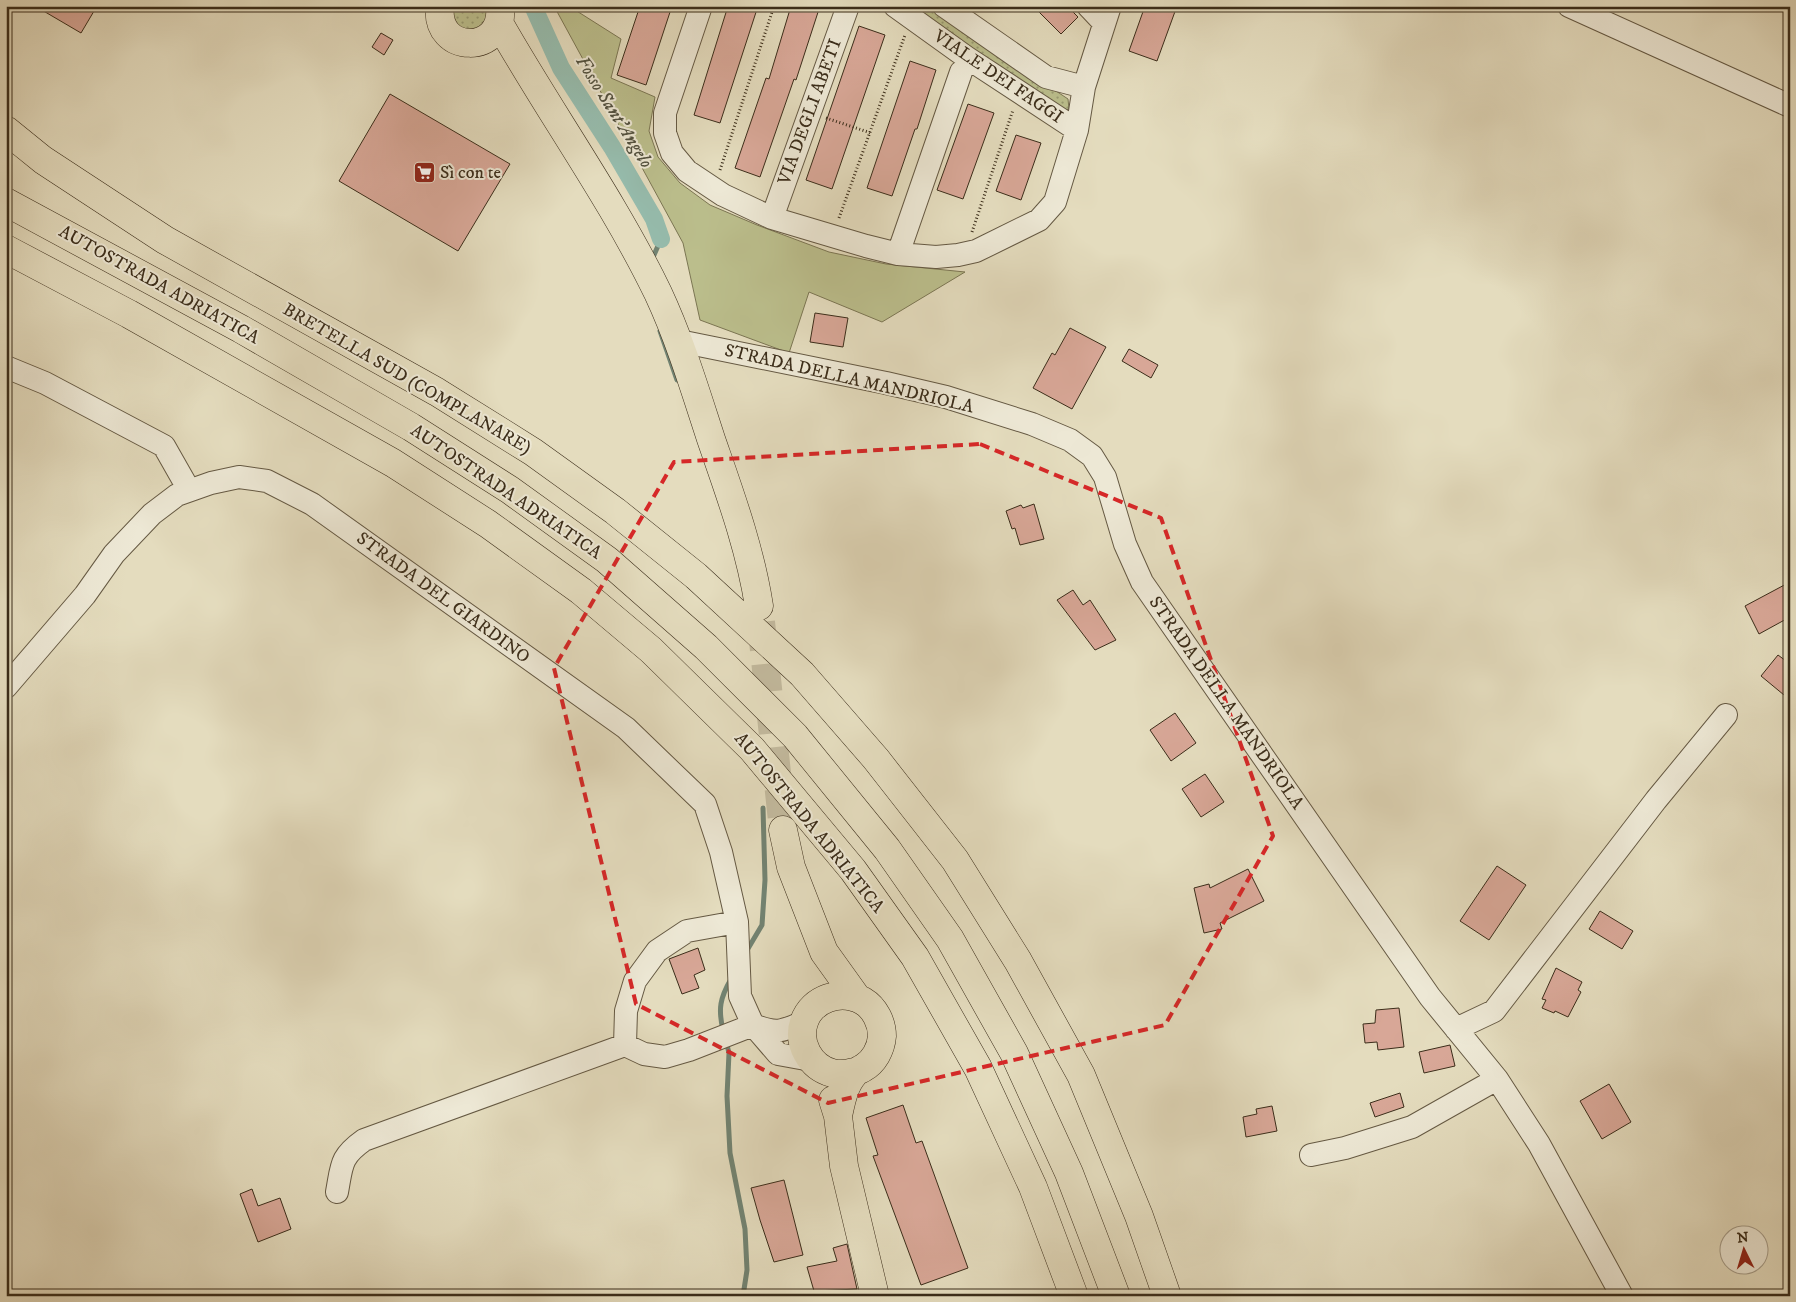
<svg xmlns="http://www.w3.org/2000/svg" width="1796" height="1302" font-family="'IM FELL DW Pica',serif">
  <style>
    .grass { fill: url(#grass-dots); stroke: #7b7653 }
    .park { fill: #bbbe8c; stroke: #7b7653 }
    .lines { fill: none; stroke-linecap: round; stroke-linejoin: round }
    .stream { stroke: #728372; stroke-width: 5 }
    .canal { stroke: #96bcad; stroke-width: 18 }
    .building { fill: #d8a797; stroke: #3b2d1a }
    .major-tunnel { stroke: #c2b99d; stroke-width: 28; stroke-dasharray: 28 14; stroke-linecap: butt }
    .minor-casing { stroke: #655943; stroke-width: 24 }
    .major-casing { stroke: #3b2d1a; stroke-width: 29 }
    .highway-casing { stroke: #3b2d1a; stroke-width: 29 }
    .path { stroke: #3b2d1a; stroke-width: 3; stroke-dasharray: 1 2.5; stroke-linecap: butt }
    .minor { stroke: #ede8d5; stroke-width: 22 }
    .major { stroke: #e4dcbe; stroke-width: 28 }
    .highway { stroke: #e4dcbe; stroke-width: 28 }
    .marked { fill: none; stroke: #d62828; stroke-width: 4; stroke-dasharray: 10 6; stroke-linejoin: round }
    .labels { text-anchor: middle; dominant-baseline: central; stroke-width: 4; stroke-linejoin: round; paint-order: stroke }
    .street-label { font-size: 18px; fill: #3b2d1a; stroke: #ede8d5 }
    .poi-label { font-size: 18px; fill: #3b2d1a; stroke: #ede8d5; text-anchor: start }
    .water-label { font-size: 19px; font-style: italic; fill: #52513f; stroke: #ede8d5 }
  </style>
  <defs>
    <pattern id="grass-dots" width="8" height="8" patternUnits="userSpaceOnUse" patternTransform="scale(1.25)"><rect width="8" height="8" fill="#bbbe8c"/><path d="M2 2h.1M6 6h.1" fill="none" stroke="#999b72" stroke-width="1.8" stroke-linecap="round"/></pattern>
  </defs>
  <rect width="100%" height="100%" fill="#e4dcbe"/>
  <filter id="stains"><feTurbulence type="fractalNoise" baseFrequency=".004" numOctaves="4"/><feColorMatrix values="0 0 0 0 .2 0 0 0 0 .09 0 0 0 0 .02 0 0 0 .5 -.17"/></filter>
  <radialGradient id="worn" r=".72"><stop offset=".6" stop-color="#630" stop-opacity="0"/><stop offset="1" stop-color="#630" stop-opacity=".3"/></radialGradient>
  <path class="grass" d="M448,6H491L490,30L461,35Z
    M915,6H929L1068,99L1069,109L1061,112L914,11Z"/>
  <path class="park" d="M554,6H572V8L621,39L611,78L655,97L649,131L658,157L680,183L710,205L757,225L829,252L886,264L965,272L882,322L809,292L789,353L700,320L683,243Z"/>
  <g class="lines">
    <path class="stream" d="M654,255L661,239
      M660,331L677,380
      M746,952L762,925L765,880L763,808
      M723,1030C718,1009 720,998 731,979
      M726,1041L729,1053L727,1096L730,1153L745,1229L747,1270L743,1296"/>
    <path class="canal" d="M533,6L561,68L612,147L654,219L661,239"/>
  </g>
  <path class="building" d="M35,6H97L81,33Z
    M640,6H672L646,85L617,75Z
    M728,6H758L720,123L694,115Z
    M791,6H820L796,80L794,79L760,177L735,168L766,78L769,79Z
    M1033,6H1067L1078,17L1061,34Z
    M1145,6H1177L1157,61L1129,51Z
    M859,26L885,35L832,189L806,180Z
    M381,33L393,40L384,55L372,47Z
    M910,61L936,70L917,129H915L892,196L867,188Z
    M390,94L510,164L458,251L339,181Z
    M968,104L994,113L963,199L937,190Z
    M1016,135L1041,143L1021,200L996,191Z
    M815,313L848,318L843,347L810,342Z
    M1070,328L1106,347L1072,409L1033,388L1052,353L1055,355Z
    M1129,349L1158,365L1151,378L1122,361Z
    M1034,504L1044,539L1020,545L1015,528L1012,529L1006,511L1021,505L1023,508Z
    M1790,582V617L1759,634L1745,606Z
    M1073,590L1083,605L1090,600L1116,640L1095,650L1057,600Z
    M1778,655L1790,664V688L1784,695L1761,676Z
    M1175,713L1196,743L1171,761L1150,730Z
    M1205,774L1224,802L1201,817L1182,789Z
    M1497,866L1526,885L1489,940L1460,921Z
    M1248,869L1264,901L1220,923L1222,929L1204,933L1194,888L1209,884L1210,888Z
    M1600,911L1633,931L1622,949L1589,929Z
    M698,948L705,970L694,975L699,988L682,994L669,959Z
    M1556,968L1582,982L1578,990L1581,992L1568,1017L1555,1011L1554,1013L1542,1008L1546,1000L1542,999Z
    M1399,1008L1404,1047L1378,1050L1377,1042L1365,1043L1363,1024L1375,1023L1376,1010Z
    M1450,1045L1455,1066L1424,1073L1419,1052Z
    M1609,1084L1631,1122L1602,1139L1580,1101Z
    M1400,1093L1404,1107L1375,1117L1370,1103Z
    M903,1105L916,1143L922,1141L968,1268L921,1285L873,1156L878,1155L866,1118Z
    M1272,1106L1277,1131L1246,1137L1243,1117L1257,1114L1256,1109Z
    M784,1180L803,1255L774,1262L760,1220L751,1188Z
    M252,1189L258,1206L280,1198L291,1229L258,1242L240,1194Z
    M847,1244L857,1289L814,1291L807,1267L837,1261L833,1248Z"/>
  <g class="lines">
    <path class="major-tunnel" d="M761,622L783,830"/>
    <defs>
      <path id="minor" d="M701,6L665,113V133L672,153L687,171L723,195L772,218L866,246L898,254L936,257L958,255L976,251L1039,220L1055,202L1077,130L1084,87L1110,6
        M895,6L966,57L1077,130
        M944,6L1046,77L1084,87
        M1088,6L1104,23
        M1569,6L1790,106
        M772,218L848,6
        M898,254L961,72
        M679,341L886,383L946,397L1032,424L1070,440L1092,456L1105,477L1125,544L1142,582L1430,997L1497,1079L1539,1144L1622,1296
        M6,367L45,383L164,446L189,490
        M6,687L85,595L114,554L152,514L177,495L211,483L239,477L267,481L312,504L626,728L705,804L721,852L737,922L740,996L753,1025L778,1054L811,1060
        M753,1025C776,1034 781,1032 804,1022
        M1456,1029L1494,1011L1656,800L1726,715
        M625,1045L626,1011L635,981L657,951L687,931L737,922
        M1311,1155L1345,1148L1412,1127L1497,1079
        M337,1192C342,1165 340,1157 364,1140L625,1045L644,1054L665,1057L689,1050L753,1025"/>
      <path id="major" d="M440,6C434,55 505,55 500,7
        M499,23C550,113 613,200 658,293C680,340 695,390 711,439C730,494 750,548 759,606
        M6,130L43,160L165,240L437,392L533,452L615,511L696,576L802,674L876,759L955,860L1018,961L1081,1075L1139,1216L1167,1296
        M783,830L791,867L824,952L857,998
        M833,1100L838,1116L844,1166L875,1296
        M838,1116C841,1102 844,1085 854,1074C856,1071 860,1070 863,1068C874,1062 881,1049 882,1036C882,1023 875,1008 863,1001C841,989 812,998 804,1022C797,1043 810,1067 832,1073C839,1075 847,1074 854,1072"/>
      <path id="highway" d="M6,202L241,329L411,427L510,490L607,560L706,647L795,736L887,849L950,939L1014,1053L1069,1173L1116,1296
        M6,249L129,314L393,463L488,524L581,591L651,650L752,749L853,870L915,957L978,1068L1033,1187L1074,1296"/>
    </defs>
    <use href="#minor" class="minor-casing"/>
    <use href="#major" class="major-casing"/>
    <use href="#highway" class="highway-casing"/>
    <path class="path" d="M826,118L871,133
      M720,170L774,6
      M839,218L905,35
      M972,232L1013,110"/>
    <use href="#minor" class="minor"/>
    <use href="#major" class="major"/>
    <use href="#highway" class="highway"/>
  </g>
  <path class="marked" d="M980,444L1161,518L1273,836L1165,1025L828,1103L636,1004L554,668L674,462Z"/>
  <defs>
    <symbol id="supermarket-square" viewBox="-11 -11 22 22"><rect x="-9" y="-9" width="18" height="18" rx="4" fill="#8f2418" stroke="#ede8d5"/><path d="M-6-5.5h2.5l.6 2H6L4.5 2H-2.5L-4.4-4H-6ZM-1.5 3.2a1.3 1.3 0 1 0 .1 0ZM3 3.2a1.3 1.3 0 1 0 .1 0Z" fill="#fff"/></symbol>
  </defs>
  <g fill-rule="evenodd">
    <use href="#supermarket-square" x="412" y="160" width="25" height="25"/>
  </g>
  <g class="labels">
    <g class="street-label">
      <text transform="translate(998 77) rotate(34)">VIALE DEI FAGGI</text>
      <text transform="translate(810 112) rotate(-70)">VIA DEGLI ABETI</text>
      <text transform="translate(159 285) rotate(29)">AUTOSTRADA ADRIATICA</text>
      <text transform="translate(407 379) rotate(30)">BRETELLA SUD (COMPLANARE)</text>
      <text transform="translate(849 379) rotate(13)">STRADA DELLA MANDRIOLA</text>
      <text transform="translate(506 492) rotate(34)">AUTOSTRADA ADRIATICA</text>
      <text transform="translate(443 598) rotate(36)">STRADA DEL GIARDINO</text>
      <text transform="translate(1226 703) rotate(55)">STRADA DELLA MANDRIOLA</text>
      <text transform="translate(809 823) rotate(51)">AUTOSTRADA ADRIATICA</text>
    </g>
    <g class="poi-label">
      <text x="440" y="173">Sì con te</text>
    </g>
    <g class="water-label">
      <text transform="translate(614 112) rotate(58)">Fosso Sant'Angelo</text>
    </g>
  </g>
  <rect width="1796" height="1302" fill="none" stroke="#e4dcbe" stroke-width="25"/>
  <rect x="8" y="8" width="1781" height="1287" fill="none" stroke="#3b2d1a" stroke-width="2.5"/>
  <rect x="12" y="12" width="1771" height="1277" fill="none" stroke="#3b2d1a"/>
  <g transform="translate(1744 1250) rotate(355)"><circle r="24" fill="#ede8d5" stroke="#a69d8a"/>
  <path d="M0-4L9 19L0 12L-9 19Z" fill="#8f2418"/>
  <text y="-8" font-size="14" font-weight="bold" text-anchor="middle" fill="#3b2d1a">N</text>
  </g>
  <rect width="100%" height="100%" filter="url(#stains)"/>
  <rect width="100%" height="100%" fill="url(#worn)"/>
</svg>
